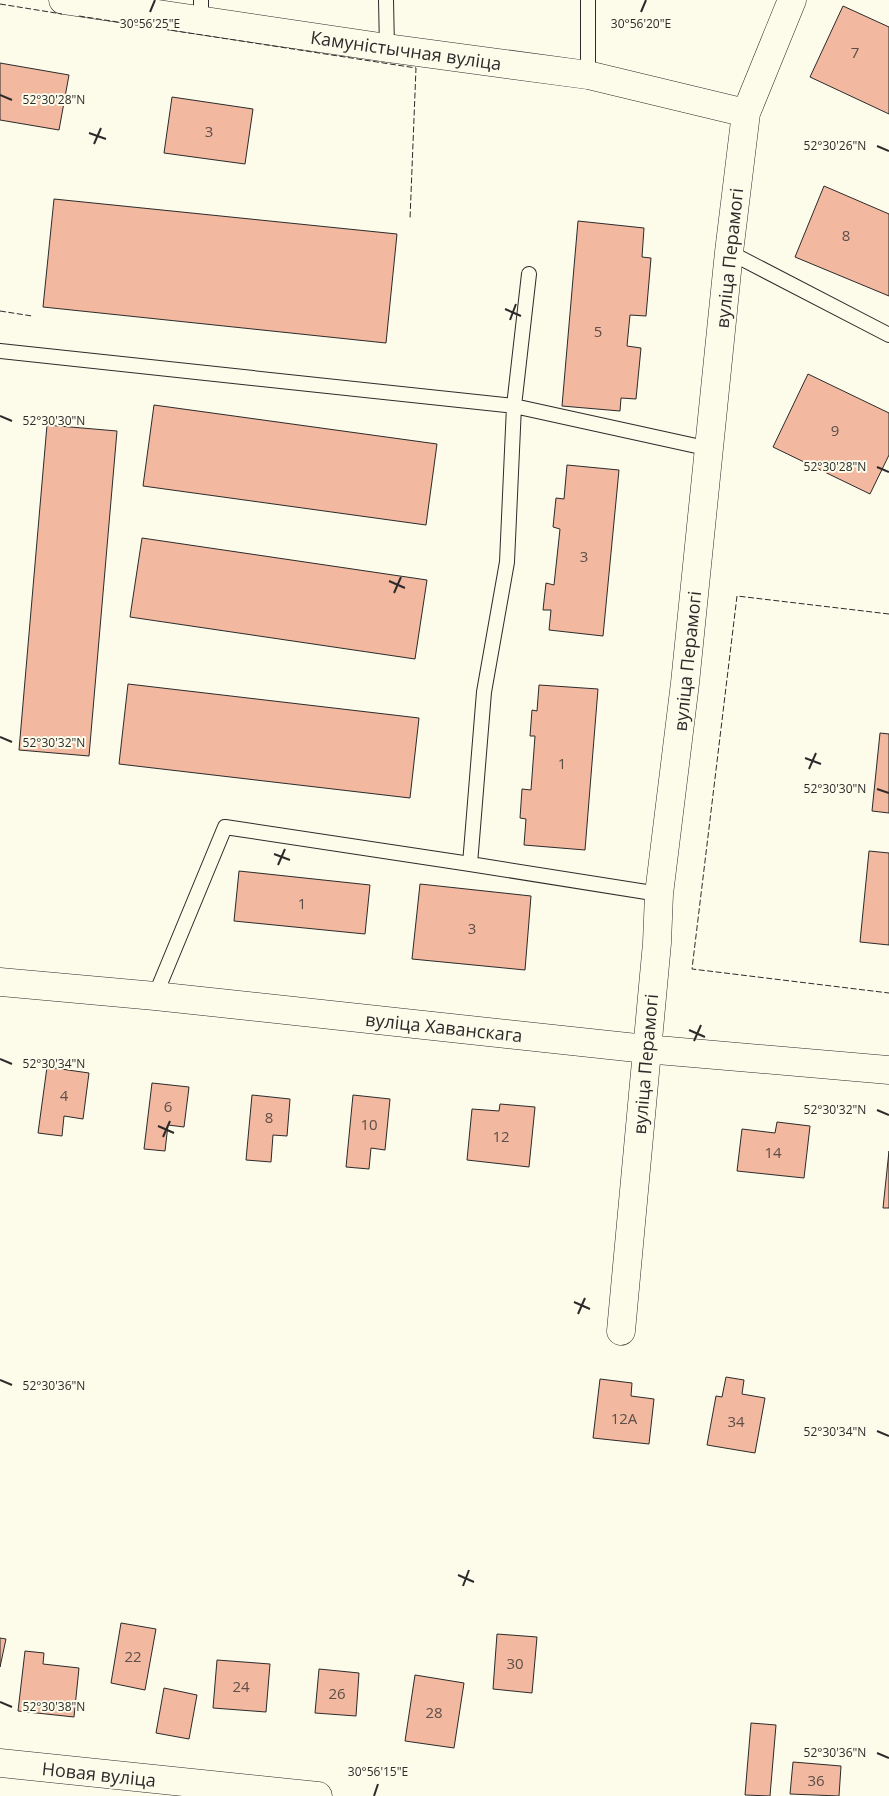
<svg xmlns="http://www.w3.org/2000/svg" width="889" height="1796" font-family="'Open Sans',sans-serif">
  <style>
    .building { fill: #f2b8a0; stroke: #2b2b2b }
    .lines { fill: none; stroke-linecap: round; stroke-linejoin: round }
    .lane-casing { stroke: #2b2b2b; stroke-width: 16 }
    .street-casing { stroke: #2b2b2b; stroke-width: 29 }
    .lane { stroke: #fdfbea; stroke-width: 14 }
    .street { stroke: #fdfbea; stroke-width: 28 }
    .fence { stroke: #2b2b2b; stroke-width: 1; stroke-dasharray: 6 2.5; stroke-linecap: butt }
    .ticks { fill: none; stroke: #2b2b2b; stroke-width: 2 }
    .labels { text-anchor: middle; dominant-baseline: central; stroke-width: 4; stroke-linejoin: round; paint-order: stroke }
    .number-label { font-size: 15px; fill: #5d4e48 }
    .street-label { font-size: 18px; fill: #2b2b2b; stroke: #fdfbea }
    .ticks-label { font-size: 12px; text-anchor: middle; fill: #2b2b2b; stroke: #fdfbea; stroke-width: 4; stroke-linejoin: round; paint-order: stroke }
  </style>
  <rect width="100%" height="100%" fill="#fdfbea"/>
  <path class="building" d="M843,6L889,27V114L810,77Z
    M0,63L69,75L59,130L0,120Z
    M172,97L253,109L245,164L164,153Z
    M824,186L889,214V296L795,257Z
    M54,199L397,234L386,343L43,307Z
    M578,221L644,228L642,257L651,258L646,316L630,315L627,346L641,348L636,399L621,398L620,411L562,406Z
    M808,374L889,413V455L870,494L773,447Z
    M154,405L437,444L426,525L143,486Z
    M47,425L117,431L89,756L19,750Z
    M567,465L619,470L603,636L549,630L551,610H543L546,583L554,585L560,529L553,527L556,498L564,499Z
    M142,538L427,580L415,659L130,617Z
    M128,684L419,718L410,798L119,764Z
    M539,685L598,689L585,850L524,845L526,819L520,818L522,789L531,790L535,736H530L532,710L537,711Z
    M880,733L889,734V813L872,811Z
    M869,851L889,853V945L860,942Z
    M239,871L370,885L365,934L234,921Z
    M420,884L531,896L525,970L412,959Z
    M47,1067L89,1073L83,1119L64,1116L62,1136L38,1133Z
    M152,1083L189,1087L184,1127L168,1125L165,1151L144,1149Z
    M252,1095L290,1099L287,1136L273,1135L271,1162L246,1160Z
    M353,1095L390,1099L385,1150L371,1148L369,1169L346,1167Z
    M500,1104L535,1107L529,1167L467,1160L472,1109L499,1111Z
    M777,1122L810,1126L804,1178L737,1171L742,1129L775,1133Z
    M889,1151V1208H883Z
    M726,1377L744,1380L742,1394L765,1398L755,1453L707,1445L716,1396L722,1397Z
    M600,1379L632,1383L631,1396L654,1399L649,1444L593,1438Z
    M121,1623L156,1629L145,1690L111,1683Z
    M497,1634L537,1637L532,1693L493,1689Z
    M0,1638L6,1639L0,1667Z
    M25,1651L44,1653L43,1664L79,1668L74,1717L18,1711Z
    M217,1660L270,1664L266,1712L213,1708Z
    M319,1669L359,1673L356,1716L315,1713Z
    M415,1675L464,1683L454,1748L405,1741Z
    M164,1688L197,1695L189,1739L156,1733Z
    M751,1723L776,1725L770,1796L745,1795Z
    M793,1762L841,1766L839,1796L790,1794Z"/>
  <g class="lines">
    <defs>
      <path id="lane" d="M386,0L387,48
        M201,20V0
        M588,75V0
        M729,252L889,335
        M529,274L514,406L507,562L484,692L470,864L659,894
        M0,351L514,406L710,449
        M155,996L225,827L470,864"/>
      <path id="street" d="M63,0L387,48L588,75L746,113
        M0,982L155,996L646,1049L889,1070
        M621,1331L657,943L659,894L685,683L729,252L746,113L792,0
        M0,1763L318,1796"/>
    </defs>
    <use href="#lane" class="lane-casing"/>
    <use href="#street" class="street-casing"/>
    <use href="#lane" class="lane"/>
    <use href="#street" class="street"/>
    <path class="fence" d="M0,4L62,14
      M79,16L416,68L410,219
      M0,311L32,316
      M889,614L737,596L692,969L889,993"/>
  </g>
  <path class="ticks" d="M150,12L155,0M641,12L646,0M0,95L12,100M89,133L106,139M94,144L101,128M877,146L889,151M505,309L521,316M510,320L516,304M0,416L12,421M877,467L889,472M389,581L405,588M394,593L401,577M0,737L12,742M805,758L821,764M809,769L816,753M877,789L889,793M274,854L290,860M278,865L285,849M689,1030L705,1037M694,1041L701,1025M0,1059L12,1064M877,1110L889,1115M158,1126L174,1133M163,1137L170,1121M574,1302L590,1309M578,1314L585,1298M0,1380L12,1385M877,1431L889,1436M458,1575L474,1582M463,1586L469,1570M0,1702L12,1707M877,1753L889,1758M374,1796L378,1784"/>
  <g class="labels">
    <g class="number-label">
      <text x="855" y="52">7</text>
      <text x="209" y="131">3</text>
      <text x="846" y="235">8</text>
      <text x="598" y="331">5</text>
      <text x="835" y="430">9</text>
      <text x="584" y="556">3</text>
      <text x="562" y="763">1</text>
      <text x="302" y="903">1</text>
      <text x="472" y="928">3</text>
      <text x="64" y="1095">4</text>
      <text x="168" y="1106">6</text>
      <text x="269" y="1117">8</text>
      <text x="369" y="1124">10</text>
      <text x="501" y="1136">12</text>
      <text x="773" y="1152">14</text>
      <text x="624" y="1418">12А</text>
      <text x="736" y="1421">34</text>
      <text x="133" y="1656">22</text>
      <text x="515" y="1663">30</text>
      <text x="241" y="1686">24</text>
      <text x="337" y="1693">26</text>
      <text x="434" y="1712">28</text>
      <text x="816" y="1780">36</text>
    </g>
    <g class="street-label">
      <text transform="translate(406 50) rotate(8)">Камуністычная вуліца</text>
      <text transform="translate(729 258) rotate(-84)">вуліца Перамогі</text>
      <text transform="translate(687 661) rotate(-84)">вуліца Перамогі</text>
      <text transform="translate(444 1027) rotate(6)">вуліца Хаванскага</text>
      <text transform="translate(645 1064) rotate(-85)">вуліца Перамогі</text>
      <text transform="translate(99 1774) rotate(6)">Новая вуліца</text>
    </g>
  </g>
  <g class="ticks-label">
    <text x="150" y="28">30°56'25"E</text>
    <text x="641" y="28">30°56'20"E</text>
    <text x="54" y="104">52°30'28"N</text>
    <text x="835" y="150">52°30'26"N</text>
    <text x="54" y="425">52°30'30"N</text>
    <text x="835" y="471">52°30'28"N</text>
    <text x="54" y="747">52°30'32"N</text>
    <text x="835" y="793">52°30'30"N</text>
    <text x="54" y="1068">52°30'34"N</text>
    <text x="835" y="1114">52°30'32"N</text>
    <text x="54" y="1390">52°30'36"N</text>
    <text x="835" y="1436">52°30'34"N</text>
    <text x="54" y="1711">52°30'38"N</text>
    <text x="835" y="1757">52°30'36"N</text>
    <text x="378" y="1776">30°56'15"E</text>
  </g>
</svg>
